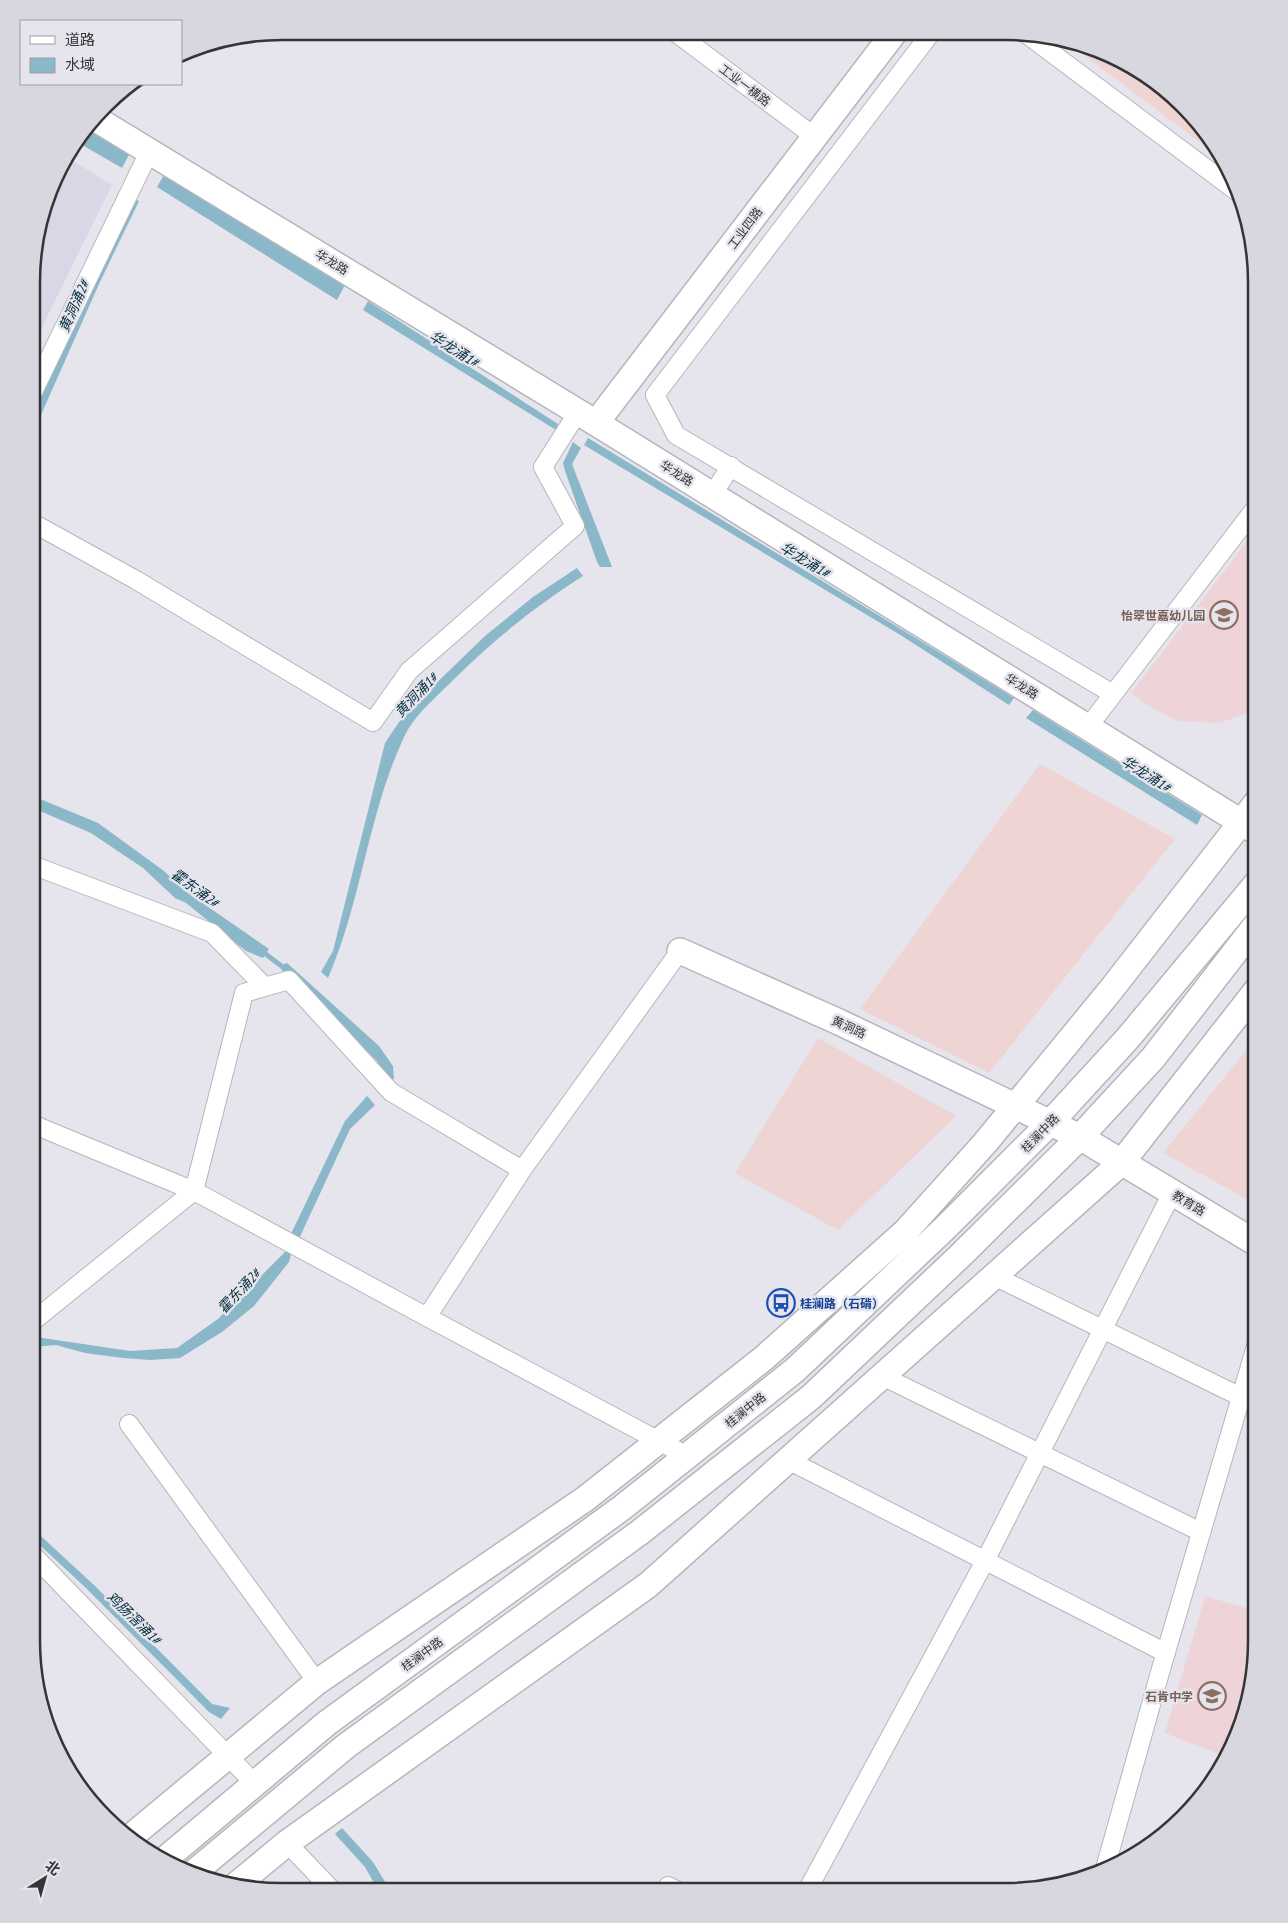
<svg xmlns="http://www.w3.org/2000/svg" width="1288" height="1923" font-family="'PT Sans Narrow','Noto Sans SC',sans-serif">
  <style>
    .commercial { fill: #efd4d4 }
    .built { fill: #dad6e5 }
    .education { fill: #eed4d9 }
    .water { fill: #8bb8c9 }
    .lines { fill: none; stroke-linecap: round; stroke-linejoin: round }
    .stream { stroke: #8bb8c9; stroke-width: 5 }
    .street-casing { stroke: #b7b5bc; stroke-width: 20 }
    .secondary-casing { stroke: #b7b5bc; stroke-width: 28 }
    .street { stroke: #fff; stroke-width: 18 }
    .secondary { stroke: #fff; stroke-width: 25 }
    .labels { text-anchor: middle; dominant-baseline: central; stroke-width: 5; stroke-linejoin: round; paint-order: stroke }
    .street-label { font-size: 12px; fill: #353437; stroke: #e6e4ec }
    .education-label { font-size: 12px; font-weight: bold; fill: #785e54; stroke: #e6e4ec; text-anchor: end }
    .transit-label { font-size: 12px; font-weight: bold; fill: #164399; stroke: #e6e4ec; text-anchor: start }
    .water-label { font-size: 14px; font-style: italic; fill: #032f3c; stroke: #e6e4ec }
    .rim { fill: none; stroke: #353437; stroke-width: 2.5 }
  </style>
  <rect width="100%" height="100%" fill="#e6e4ec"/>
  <path class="commercial" d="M1064,40L1102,50L1159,83L1205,129L1222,159Z
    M1040,764L1175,839L989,1073L860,1009Z
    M818,1038L956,1116L838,1230L735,1173Z
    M1256,1038V1204L1163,1153Z"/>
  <path class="built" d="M65,156L112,185L33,345V249Z"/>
  <path class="education" d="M1257,533V710L1219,723L1179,721L1153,709L1131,693L1251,536Z
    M1205,1596L1256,1611V1658L1238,1737L1226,1757L1165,1733Z"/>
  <path class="water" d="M90,126L130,153L122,168L77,142Z
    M165,173L338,277L345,285L337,300L157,187Z
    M131,198L139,201L99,284L33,433V411Z
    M368,301L558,424L556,430L363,310Z
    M588,438L1014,698L1009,705L902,636L584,445Z
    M573,442L581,448L572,464L612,567H600L597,562L565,471L563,463Z
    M577,568L583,576C531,609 489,644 445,688C431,702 413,717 404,737C368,814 362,900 328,978L321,972L333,951L385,743L399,722L424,695L485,636L533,597Z
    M1033,710L1202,815L1197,825L1026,718Z
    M33,796L98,823L164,871L185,891L269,949L263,958L246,951L186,903L175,898L143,868L91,833L33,808Z
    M287,963L379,1046L393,1066L394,1079L383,1077L377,1061L281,969V965Z
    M367,1096L375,1105L350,1129L297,1243L289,1238L345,1121Z
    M286,1251L291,1254L289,1262L254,1306L222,1332L180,1358L150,1360L123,1358L85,1353L56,1345L32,1347V1338L36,1337L130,1351L177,1348L218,1319Z
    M31,1527L94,1585L212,1704L230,1708L221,1719L209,1712L86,1588L31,1537Z
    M342,1828L373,1862L390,1890H378L365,1867L335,1834Z"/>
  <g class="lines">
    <path class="stream" d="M263,952L284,968"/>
    <defs>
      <path id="street" d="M675,32L815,137
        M931,33L655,395L676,435L1113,694
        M1025,33L1239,193
        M33,392L149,152
        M712,495L731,466
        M33,523L136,580L373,722L409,671L575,526L543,467L578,412
        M1088,727L1257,506
        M32,865L212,933L265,987
        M680,951L522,1170L427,1317L687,1456
        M994,1276L1241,1397
        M427,1317L194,1191L244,993L289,980L391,1092L522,1170
        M32,1322L194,1191L32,1124
        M882,1376L1201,1532
        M129,1424L317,1682
        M788,1460L1166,1653
        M31,1553L255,1784
        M287,1843L332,1890
        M1104,1872L1161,1669L1256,1346
        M668,1886L678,1891
        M807,1891L985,1561L1172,1193"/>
      <path id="secondary" d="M96,119L596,423L1257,832
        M596,423L894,33
        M680,951L839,1022L1080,1137L1256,1243
        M128,1839L317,1682L585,1499L764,1358L905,1232L985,1143L1110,991L1257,802
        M164,1860L327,1723L623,1507L795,1370L945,1228L1050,1123L1128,1038L1257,883
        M192,1874L346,1746L639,1533L811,1397L962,1254L1080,1137L1153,1058L1256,925
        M235,1886L287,1843L648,1585L1122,1162L1256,991"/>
    </defs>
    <use href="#street" class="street-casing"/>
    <use href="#secondary" class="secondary-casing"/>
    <use href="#street" class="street"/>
    <use href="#secondary" class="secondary"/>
  </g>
  <defs>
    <symbol id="school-ring" viewBox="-11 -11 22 22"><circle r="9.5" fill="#e6e4ec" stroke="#8d6e63" stroke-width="1.5"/><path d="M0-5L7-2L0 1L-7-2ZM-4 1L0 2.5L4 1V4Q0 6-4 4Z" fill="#8d6e63"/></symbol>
    <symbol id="bus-ring" viewBox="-11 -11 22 22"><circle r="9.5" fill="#e6e4ec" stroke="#1a4fb4" stroke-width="1.5"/><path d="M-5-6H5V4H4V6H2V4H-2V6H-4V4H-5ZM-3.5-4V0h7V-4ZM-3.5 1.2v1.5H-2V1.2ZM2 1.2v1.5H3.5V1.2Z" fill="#1a4fb4"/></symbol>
  </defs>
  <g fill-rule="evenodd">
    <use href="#school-ring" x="1208" y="599" width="32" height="32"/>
    <use href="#bus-ring" x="765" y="1287" width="32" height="32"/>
    <use href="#school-ring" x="1196" y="1680" width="32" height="32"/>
  </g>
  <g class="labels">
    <g class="street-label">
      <text transform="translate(745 85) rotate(37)">工业一横路</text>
      <text transform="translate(745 228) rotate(-53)">工业四路</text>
      <text transform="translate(332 262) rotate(31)">华龙路</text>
      <text transform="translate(677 473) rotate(32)">华龙路</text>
      <text transform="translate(1022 686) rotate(32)">华龙路</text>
      <text transform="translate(849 1027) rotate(25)">黄洞路</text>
      <text transform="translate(1040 1133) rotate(-46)">桂澜中路</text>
      <text transform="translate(1189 1203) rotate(31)">教育路</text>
      <text transform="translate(745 1410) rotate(-39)">桂澜中路</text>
      <text transform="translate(422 1654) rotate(-36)">桂澜中路</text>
    </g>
    <g class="education-label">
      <text x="1205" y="615">怡翠世嘉幼儿园</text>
      <text x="1193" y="1696">石肯中学</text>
    </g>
    <g class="transit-label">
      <text x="800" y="1303">桂澜路（石𬒔）</text>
    </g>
    <g class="water-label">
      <text transform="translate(74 306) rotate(-66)">黄洞涌2#</text>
      <text transform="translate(454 349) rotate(32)">华龙涌1#</text>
      <text transform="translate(805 560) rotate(31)">华龙涌1#</text>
      <text transform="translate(416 695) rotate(-46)">黄洞涌1#</text>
      <text transform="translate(1146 774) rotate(32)">华龙涌1#</text>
      <text transform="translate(195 888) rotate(36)">霍东涌2#</text>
      <text transform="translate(239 1291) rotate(-47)">霍东涌2#</text>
      <text transform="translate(134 1618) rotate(44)">鸡肠滘涌1#</text>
    </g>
  </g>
  <path d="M0 0H1288V1923H0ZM282 40H1006A242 242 0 0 1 1248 282V1641A242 242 0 0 1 1006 1883H282A242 242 0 0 1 40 1641V282A242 242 0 0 1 282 40Z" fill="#d8d6de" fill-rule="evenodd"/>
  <path class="rim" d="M282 40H1006A242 242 0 0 1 1248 282V1641A242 242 0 0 1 1006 1883H282A242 242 0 0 1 40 1641V282A242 242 0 0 1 282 40Z"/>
  <rect x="20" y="20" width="162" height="65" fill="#e6e4ec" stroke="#9f9ea4"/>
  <rect x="30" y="36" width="25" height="8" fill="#ffffff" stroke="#9f9ea4"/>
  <text x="65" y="45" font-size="15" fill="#353437">道路</text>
  <rect x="30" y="58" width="25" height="15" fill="#8bb8c9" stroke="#9f9ea4"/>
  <text x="65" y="70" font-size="15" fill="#353437">水域</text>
  <g transform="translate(45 1878) rotate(37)" stroke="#e6e4ec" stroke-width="4" paint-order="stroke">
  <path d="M0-4L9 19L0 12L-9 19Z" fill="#353437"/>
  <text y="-8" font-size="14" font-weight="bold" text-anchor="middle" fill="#353437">北</text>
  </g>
</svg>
